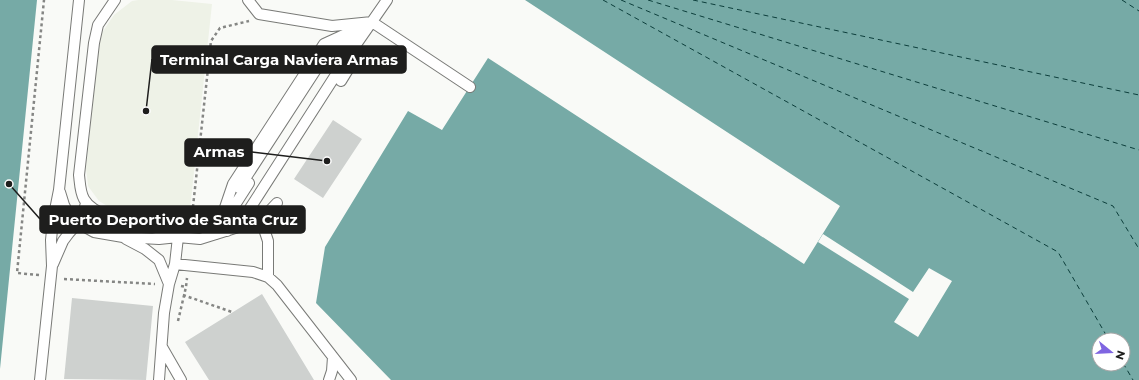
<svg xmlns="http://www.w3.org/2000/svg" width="1139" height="380" font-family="Montserrat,sans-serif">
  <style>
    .built { fill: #eef2e7 }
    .water { fill: #76aaa6; fill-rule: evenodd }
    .pier { fill: #f9faf7 }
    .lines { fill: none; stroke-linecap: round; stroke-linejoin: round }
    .ferry { stroke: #0c3e3b; stroke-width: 1; stroke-dasharray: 5 4; stroke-linecap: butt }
    .building { fill: #ced1cf }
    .lane-casing { stroke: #797a77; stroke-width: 12 }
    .path { stroke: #858684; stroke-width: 2.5; stroke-dasharray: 3 3; stroke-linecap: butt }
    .lane { stroke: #fff; stroke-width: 10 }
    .leader { fill: none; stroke: #1e1e1d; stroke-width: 1.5 }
    .callout-dot { fill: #1e1e1d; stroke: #fff; stroke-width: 1.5 }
    .callout { fill: #1e1e1d; stroke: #1e1e1d; stroke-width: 1.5 }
    .callout-label { font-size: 15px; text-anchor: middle; font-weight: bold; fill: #fff }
  </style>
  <rect width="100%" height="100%" fill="#f9faf7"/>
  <path class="built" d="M138,0H172L212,4L188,228L138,220L119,213L99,201L88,186L86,168L98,54L101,34L114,15L132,1Z"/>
  <path class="water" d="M0,0H37L0,369Z
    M525,0H1139V380H391L316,303L325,247L408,111L442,130L488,58L804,264L840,206ZM1099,340H1123V364H1099Z"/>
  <path class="pier" d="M823,234L913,292L929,268L952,281L918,337L894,322L909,299L818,242Z"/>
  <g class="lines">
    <path class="ferry" d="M603,0L1058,252L1109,340
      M621,0L1113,206L1139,249
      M648,0L1139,150
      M693,0L1139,95
      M1122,0L1139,11
      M1123,363L1133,380"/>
  </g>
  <path class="building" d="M333,120L362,139L323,198L294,179Z
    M262,294L314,380H209L185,342Z
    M72,298L153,306L146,380L64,379Z"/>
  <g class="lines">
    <defs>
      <path id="lane" d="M115,0L98,25L94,43L79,175C80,183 80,192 84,199C95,219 141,224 161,230C167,232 173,235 178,237
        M248,0L259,14L265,15L332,26L372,22L470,87
        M336,52L361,31
        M341,81L352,63L358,51
        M239,188L330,48L339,42
        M60,192L64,205L68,213L78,223L94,232L123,237L159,239L178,237L200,239L261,220L277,203
        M261,220L268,241V277
        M224,222L249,183
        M238,227L346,59L387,0
        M227,231L238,214
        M216,234L233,184L324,44L372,22
        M126,239L145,249L159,260L169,284
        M53,264L63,241L69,233L78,223L83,214L86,203
        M175,264L253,272L268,277L277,285L351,380
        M162,347L181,380
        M40,380L52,266L51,240L53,220L59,190L79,0
        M159,380L164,313L169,284L175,264L178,237
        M329,380L332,371L333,357"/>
    </defs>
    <use href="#lane" class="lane-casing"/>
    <path class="path" d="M191,225L211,41L220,28L249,21
      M39,275L17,273L44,0
      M64,279L155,284
      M181,286L186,287L187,278
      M183,295L232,312
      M178,321L186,287"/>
    <use href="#lane" class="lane"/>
  </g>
  <path class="leader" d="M146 111L152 59M327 161L252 152M9 184L40 219"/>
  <g class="callout-dot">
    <circle cx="146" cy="111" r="4"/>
    <circle cx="327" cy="161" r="4"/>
    <circle cx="9" cy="184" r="4"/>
  </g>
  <g class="callout">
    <rect x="152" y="46" width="254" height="27" rx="4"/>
    <rect x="185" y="139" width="67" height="27" rx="4"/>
    <rect x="40" y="206" width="265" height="27" rx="4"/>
  </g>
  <g class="callout-label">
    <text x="279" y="65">Terminal Carga Naviera Armas</text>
    <text x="219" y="157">Armas</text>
    <text x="173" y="225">Puerto Deportivo de Santa Cruz</text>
  </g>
  <g transform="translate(1111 352) rotate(108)"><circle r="19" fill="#ffffff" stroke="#a5a5a5"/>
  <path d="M0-3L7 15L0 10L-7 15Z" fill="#7f65e1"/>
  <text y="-6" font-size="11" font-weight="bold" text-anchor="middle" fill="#1e1e1d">N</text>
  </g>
</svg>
